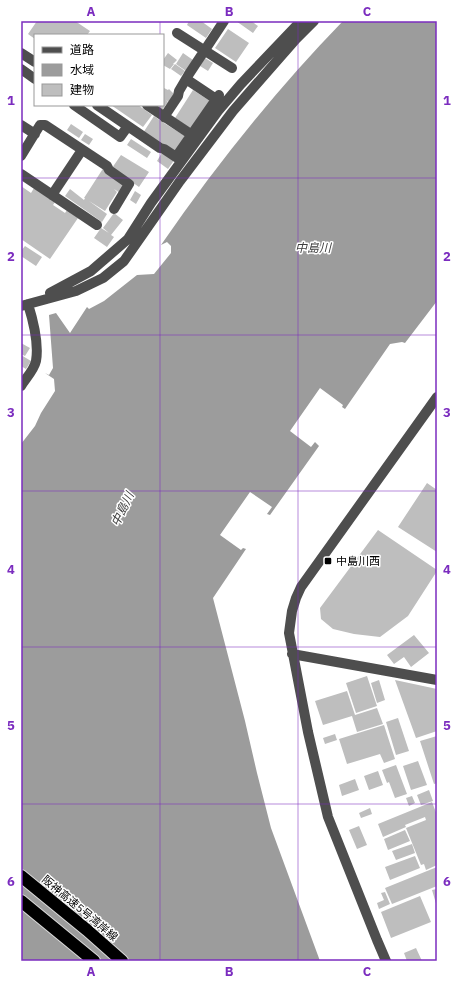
<svg xmlns="http://www.w3.org/2000/svg" width="458" height="982" font-family="'IBM Plex Sans','Noto Sans JP',sans-serif">
  <style>
    .water { fill: #9c9c9c }
    .building { fill: #bebebe }
    .lines { fill: none; stroke-linecap: round; stroke-linejoin: round }
    .highway-casing { stroke: #dbdbdb; stroke-width: 14 }
    .minor { stroke: #4e4e4e; stroke-width: 10 }
    .highway { stroke: #000; stroke-width: 12 }
    .grid { fill: none; stroke: #7b2cbf; stroke-width: 1; stroke-opacity: 0.55 }
    .poi-dot { fill: #000; stroke: #fff; stroke-width: 1.5 }
    .labels { text-anchor: middle; dominant-baseline: central; stroke-width: 3; stroke-linejoin: round; paint-order: stroke }
    .poi-label { font-size: 11px; fill: #000; stroke: #fff; text-anchor: start }
    .street-label { font-size: 11px; fill: #000; stroke: #fff }
    .water-label { font-size: 12px; font-style: italic; fill: #3d3d3d; stroke: #fff }
    .neatline { fill: none; stroke: #7b2cbf; stroke-width: 1.5 }
    .grid-label { font-size: 13px; text-anchor: middle; font-weight: bold; fill: #7b2cbf }
  </style>
  <rect width="100%" height="100%" fill="#fff"/>
  <path class="water" d="M343,21H437V301L405,343L402,342L390,344L345,409L342,407L343,405L320,388L290,431L311,447L315,442L319,446L270,515L267,514L272,507L250,492L220,535L241,550L243,548L246,549L213,598L245,721L257,773L271,828L320,961H21V444L35,426L41,413L55,391L54,379L45,373L49,375L53,368L49,315L56,313L70,333L87,307L89,309L104,301L137,275L154,274L171,253V246L167,242L161,245C216,165 276,90 343,21Z"/>
  <path class="building" d="M37,21H75L90,31L87,35H35V39L28,34Z
    M189,21H201L212,29L206,38L187,25Z
    M236,21H251L258,26L253,33Z
    M228,29L249,43L236,62L215,48Z
    M168,53L177,60L174,63H173L174,64L170,69L163,65V60Z
    M183,53L193,60L186,71L176,64Z
    M205,58L213,63L208,71L200,66Z
    M175,64L185,71L181,76L171,69Z
    M164,88L168,90L169,89L174,94L169,102L166,100L168,102L162,110L155,105H163Z
    M193,90L210,101L191,129L175,118Z
    M111,105H138L152,115L143,127Z
    M154,116L161,121H166L164,123L185,136L174,154L143,133Z
    M71,124L83,132L79,138L67,130Z
    M85,134L93,139L89,145L81,140Z
    M131,139L151,152L147,158L127,145Z
    M163,151L175,159L168,169L157,161Z
    M121,155L149,172L139,187L112,168Z
    M104,167L127,182L120,193L114,189L117,192L105,211L89,201L107,214L102,222L65,196L70,189L84,200L85,198H84Z
    M21,186L31,193L34,188L55,202L53,205L65,213L67,210L78,218L50,259L21,239Z
    M135,191L141,195L136,204L130,200Z
    M114,213L123,220L111,235L114,237L107,247L94,238L101,228L109,233L103,228Z
    M25,246L42,257L36,266L21,256V251Z
    M21,343L30,348L25,356L21,354Z
    M21,355L31,361L26,369L21,366Z
    M427,483L437,490V552L398,527Z
    M378,530L437,570V571L408,616L380,637L354,634L333,629L321,619L320,608Z
    M414,635L429,653L411,667L404,657L394,664L387,655Z
    M367,676L377,706L356,713L346,683Z
    M379,680L385,700L377,703L371,683Z
    M395,680L437,689V731L416,738Z
    M347,691L355,715L377,708L383,724L357,732L352,716L323,725L315,701Z
    M398,718L409,751L396,755L386,722Z
    M384,725L395,759L384,763L380,754L347,764L339,739Z
    M335,734L337,740L325,744L323,738Z
    M437,736V783L434,784L420,741Z
    M418,761L427,785L411,790L403,766Z
    M396,765L407,794L395,798L389,782L387,783L382,770Z
    M378,771L383,785L369,790L364,776Z
    M355,779L359,790L342,796L339,785Z
    M429,790L433,801L421,805L417,795Z
    M412,796L415,803L409,806L406,798Z
    M432,802L437,815V865L426,870L424,864L421,865L406,828L426,820L425,817L405,825L406,827L383,837L378,824Z
    M370,808L372,814L361,818L359,813Z
    M359,826L367,845L357,849L349,830Z
    M405,830L410,841L388,850L384,839Z
    M412,844L415,853L396,860L392,851Z
    M415,856L420,868L390,880L385,867Z
    M437,867V886L392,904L385,888Z
    M437,889V907L432,890Z
    M385,892L390,904L379,909L377,903L384,900L381,893Z
    M420,896L431,922L391,938L381,912Z
    M416,948L422,961H407L404,953Z"/>
  <g class="lines">
    <defs>
      <path id="highway" d="M21,876L87,930L122,961
        M21,901L94,961"/>
    </defs>
    <use href="#highway" class="highway-casing"/>
    <path class="minor" d="M177,33L232,68
      M21,53L35,62
      M21,69L35,79
      M186,79L216,99
      M74,105L120,137L128,126
      M97,105L160,148L164,149L176,157L219,95
      M147,105L192,135
      M164,117L178,96L179,91L189,74L224,21
      M21,125L35,134
      M21,156L40,125H45L107,166L109,170L129,184L114,209
      M21,174L97,225
      M52,195L82,150
      M50,293L91,271L128,239L151,203L218,111L241,84L301,21
      M21,306L76,291L103,278L124,261L180,181L233,111L296,39L314,21
      M21,386C26,378 34,370 36,361C39,344 33,320 28,304
      M292,654L437,680
      M386,961L377,940L328,817L308,732L289,633L292,611L296,598L301,587L437,397"/>
    <use href="#highway" class="highway"/>
  </g>
  <path class="grid" d="M160,21V35M298,21V961M160,105V961M21,178H437M21,335H437M21,491H437M21,647H437M21,804H437"/>
  <rect class="poi-dot" x="324" y="557" width="8" height="8" rx="2"/>
  <g class="labels">
    <g class="poi-label">
      <text x="336" y="561">中島川西</text>
    </g>
    <g class="street-label">
      <text transform="translate(80 908) rotate(40)">阪神高速5号湾岸線</text>
    </g>
    <g class="water-label">
      <text x="313" y="247">中島川</text>
      <text transform="translate(122 509) rotate(-64)">中島川</text>
    </g>
  </g>
  <rect width="458" height="982" fill="none" stroke="#ffffff" stroke-width="44"/>
  <rect x="34" y="34" width="130" height="72" fill="#ffffff" stroke="#999999"/>
  <rect x="42" y="47" width="20" height="6" fill="#4e4e4e" stroke="#999999"/>
  <text x="70" y="54" font-size="12" fill="#000000">道路</text>
  <rect x="42" y="64" width="20" height="12" fill="#9c9c9c" stroke="#999999"/>
  <text x="70" y="74" font-size="12" fill="#000000">水域</text>
  <rect x="42" y="84" width="20" height="12" fill="#bebebe" stroke="#999999"/>
  <text x="70" y="94" font-size="12" fill="#000000">建物</text>
  <rect x="22" y="22" width="414" height="938" class="neatline"/>
  <g class="grid-label">
    <text x="91" y="16">A</text>
    <text x="229" y="16">B</text>
    <text x="367" y="16">C</text>
    <text x="11" y="105">1</text>
    <text x="447" y="105">1</text>
    <text x="11" y="261">2</text>
    <text x="447" y="261">2</text>
    <text x="11" y="417">3</text>
    <text x="447" y="417">3</text>
    <text x="11" y="574">4</text>
    <text x="447" y="574">4</text>
    <text x="11" y="730">5</text>
    <text x="447" y="730">5</text>
    <text x="11" y="886">6</text>
    <text x="447" y="886">6</text>
    <text x="91" y="976">A</text>
    <text x="229" y="976">B</text>
    <text x="367" y="976">C</text>
  </g>
</svg>
